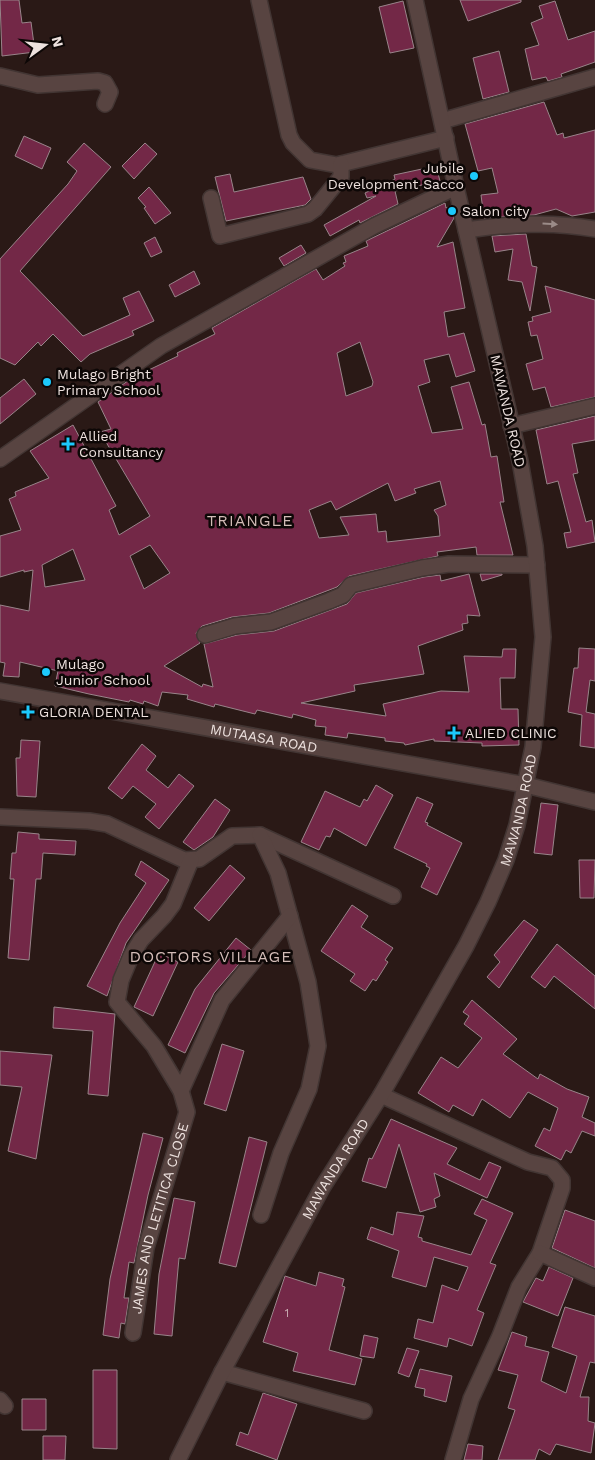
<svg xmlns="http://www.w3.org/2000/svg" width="595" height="1460" font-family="'Work Sans',sans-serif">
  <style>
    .building { fill: #732847; stroke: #99848a; fill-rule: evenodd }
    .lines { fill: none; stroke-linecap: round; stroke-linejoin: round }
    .minor-casing { stroke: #423533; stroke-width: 18 }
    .minor { stroke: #584441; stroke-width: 15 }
    .oneway { fill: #9b8b88 }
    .poi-dot { fill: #1cc9fc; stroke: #0d0706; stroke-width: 2 }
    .labels { text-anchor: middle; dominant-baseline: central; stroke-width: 5; stroke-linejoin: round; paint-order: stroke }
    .number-label { font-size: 11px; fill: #ceb3b8 }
    .poi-label { font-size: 14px; fill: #ede1de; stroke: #0d0706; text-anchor: start }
    .street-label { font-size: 14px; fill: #ede1de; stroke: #0d0706 }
    .quarter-label { font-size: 16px; letter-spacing: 1px; fill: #d3bcb7; stroke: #0d0706 }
  </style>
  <rect width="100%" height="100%" fill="#2a1916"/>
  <path class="building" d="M0,0H19L22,23L31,22L35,52L2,56Z
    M460,0H521V2L468,21Z
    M403,1L414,48L390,53L379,7Z
    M555,1L568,40L595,31V62L561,74L562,77L548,81L546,77L532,80L525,49L539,45L531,23L543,18L539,6Z
    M499,51L509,92L483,99L473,58Z
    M544,102L557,135L563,133L564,138L595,130V212L572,216L556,209L534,215L484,218L481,195L498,193L492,168L478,171L465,124Z
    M24,136L51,148L42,169L15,156Z
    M84,143L111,167L20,271L83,336L130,315L123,298L139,291L154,321L132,331L134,335L90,354L81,362L53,334L41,346L38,342L15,365L0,358V259L68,184L77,171L67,162Z
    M145,143L157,154L134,179L122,166Z
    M436,166L440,181L395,191L398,204L360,223L359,220L330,236L324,225L376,196L367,198L365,193L395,179L394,175Z
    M230,174L234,192L303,177L311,199L305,205L226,221L215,177Z
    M149,187L171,213L155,224L144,208L146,207L138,198Z
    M445,203L446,208L451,206L454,218L437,247L453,242L465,308L444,312L448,337L464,333L475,371L456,377L449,354L424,360L430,382L418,386L432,433L463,429L451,387L469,382L482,425L485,424L491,457L497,456L504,502H500L513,555H477L476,547L437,552L438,556L349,576L337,587L269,613L232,617L202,626L196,633L200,643L164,666L202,687L203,684L213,687L204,644L237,635L274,631L347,604L356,593L424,577L440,575L441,581L469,574L480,616L467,615L468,623L462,624L463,630L418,646L424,674L354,685L355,691L301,703L386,716L383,704L441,691L469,692L464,656L502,657L503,649H516L515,678H500L501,709H518L519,745L482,746V743L434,741V739L405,745L404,743L385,741V738L348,733L347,738L325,735L326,727L315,726L316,720L293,714L292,718L257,710L255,714L215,704L214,707L187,699L188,695L162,692L158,706L144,701L143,704L130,700L129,702L89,694L55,686L58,671L20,662L19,677L3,676L5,663L0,662V605L29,611L33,570L24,572V570L0,577V536L21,530L9,499L16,496L15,492L49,478L30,451L73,425L116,506L109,510L119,535L150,516L100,432L111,429L98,402L132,378L178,356L177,353L215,334L212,328L316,269L323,280L345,266L343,263L346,262L344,256L368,246L366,241ZM360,342L373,382L372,386L346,396L337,353ZM440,481L446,505L434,510L438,516L440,536L387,542L386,531L378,532L376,514L340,517L349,535L319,538L309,510L331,501L336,510L388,483L395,501L416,493L414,489ZM150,545L170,573L144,589L130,556ZM73,549L85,580L45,587L42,565Z
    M526,234L532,266L537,267L530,311L522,282L508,280L513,249L495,252L492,236Z
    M155,237L162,252L151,257L144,243Z
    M301,245L306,253L284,266L279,258Z
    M194,271L200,284L175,297L169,285Z
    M545,286L595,300V397L551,407L545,387L533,390L526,364L543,359L537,335L531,336L528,322L533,321L532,317L551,312Z
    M24,379L36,394L0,424V398Z
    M595,416V440L572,444L578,473L573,474L586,522L592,520L595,542L567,548L564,533L571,532L558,481L547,484L536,430Z
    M480,574H502V575L482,581Z
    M579,648L595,649V681L590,680L586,712L595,714V748L580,746L582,715L568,712L574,668H578Z
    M21,740L40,741L36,797L17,796L16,758H20Z
    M142,744L156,756L146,770L168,788L179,774L194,786L159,829L145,817L156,804L133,786L122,799L108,788Z
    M376,785L393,795L366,846L334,828L330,837L326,836L319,850L301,842L325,791L360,807L364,799L367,801Z
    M417,797L433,804L425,822L428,823L427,825L462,843L437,895L421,887L430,868L426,866L427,864L394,848Z
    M215,799L230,810L213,837L194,850L183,842Z
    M541,803L558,805L552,855L534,853Z
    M18,832L39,834V839L76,841L75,855L43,853L41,879H36L29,960L8,958L14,879H10L12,853H16Z
    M579,860H595L594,898H580Z
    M141,861L169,880L126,943L107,996L87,986L120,923L146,883L135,875Z
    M230,865L245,878L209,921L194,908Z
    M352,905L368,916L361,927L393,948L385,960L388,962L376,981L373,979L365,991L350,981L355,974L321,951Z
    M524,920L538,930L499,988L487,977L500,962L494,955Z
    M236,938L251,950L214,993L185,1053L168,1045L195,989Z
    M557,944L595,976V1009L554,976L545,988L531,977Z
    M159,953L178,962L153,1016L134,1007Z
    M472,1000L517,1039L503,1054L538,1079L540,1074L567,1089L589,1097L582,1117L595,1123V1136L582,1131L571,1153L566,1150L561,1160L535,1146L544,1128L550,1131L558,1108L528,1092L510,1118L482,1099L473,1116L453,1105L449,1112L418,1093L441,1057L458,1068L482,1038L464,1024L469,1016L463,1012Z
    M54,1007L115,1014L108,1096L88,1094L93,1031L53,1028Z
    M222,1044L244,1051L226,1111L204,1104Z
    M0,1051L52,1055L36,1159L8,1151L22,1087L0,1085Z
    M391,1119L457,1148L447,1164L480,1180L489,1162L501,1167L487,1198L434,1173L440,1196L434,1199L436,1207L420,1212L399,1144L386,1188L362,1181L369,1158L372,1159Z
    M143,1133L163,1138L148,1195L134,1263L129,1262L124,1298H129L125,1324L121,1323L119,1338L103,1335L110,1279Z
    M249,1137L267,1142L236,1267L219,1263Z
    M174,1198L195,1202L185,1259L179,1258L172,1336L154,1334L159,1274Z
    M482,1199L513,1213L490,1263L496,1265L477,1310L484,1313L472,1346L449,1338L447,1347L414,1338L418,1319L433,1323L442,1285L458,1291L468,1267L434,1257L426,1287L392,1277L399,1251L367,1239L371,1227L393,1235L397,1212L424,1216L418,1237L422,1238V1241L471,1255L487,1220L474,1214Z
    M565,1210L595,1221V1268L552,1248Z
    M549,1267L573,1278L558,1316L523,1302L536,1278L543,1281Z
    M319,1272L344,1279L342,1286L345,1287L329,1350L362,1359L355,1385L293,1371L298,1353L263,1342L285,1276L316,1286Z
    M565,1307L595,1316V1363L590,1362L580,1397H589L588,1421L595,1423L591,1453L556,1444L550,1455L539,1449L535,1460H498L515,1410L508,1408L518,1375L498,1370L512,1332L527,1337L525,1346L549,1352L541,1381L566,1393L577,1356L552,1347Z
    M364,1335L378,1338L374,1358L360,1356Z
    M407,1348L419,1351L409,1377L398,1373Z
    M420,1369L452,1376L446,1402L424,1396L425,1389L415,1387Z
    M93,1370H117V1449L93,1448Z
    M263,1393L297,1404L277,1460L236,1445L240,1432L248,1435Z
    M22,1399H46V1430H22Z
    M43,1436H66L65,1460H43Z
    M468,1444L483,1446L482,1460H464Z"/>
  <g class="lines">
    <defs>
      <g id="minor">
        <path d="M259,0L289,135L293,143L310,160L337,165L446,138"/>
        <path d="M0,76L38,85L98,81L105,83L110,92L105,104"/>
        <path d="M442,121L595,77"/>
        <path d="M211,198L220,236L308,214L315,209L341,177V164"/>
        <path d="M466,230C510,224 551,221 595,229"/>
        <path d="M511,426L595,406"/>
        <path d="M0,459L161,346L374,226L456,187"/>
        <path d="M205,635L235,626L271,622L329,601L343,595L351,585L422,568L449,564L537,565"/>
        <path id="s1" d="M0,691L526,785L595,802"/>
        <path d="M0,817L89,821L107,824L184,860L199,859L232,836L260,835L393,896"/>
        <path d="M260,835L278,873L308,982L318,1046L309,1089L281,1153L261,1215"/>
        <path d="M181,1091L222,1000L290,916"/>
        <path d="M381,1095L528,1162L552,1168L562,1180V1188L540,1253L519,1287L500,1336L471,1399L453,1460"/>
        <path d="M540,1253L595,1278"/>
        <path id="s2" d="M133,1333L146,1248L187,1112L181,1091L154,1046L117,1002L121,980L131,956L141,940L164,916L173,904L191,860"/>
        <path d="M222,1372L364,1411"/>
        <path d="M0,1400L5,1406"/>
        <path id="s3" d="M178,1460L222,1372L322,1188L381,1095L466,946L488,902L506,860L517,825L533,747L543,637L535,546L520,461L456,187L415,0"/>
      </g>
    </defs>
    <use href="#minor" class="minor-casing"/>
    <use href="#minor" class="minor"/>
  </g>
  <defs><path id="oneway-solid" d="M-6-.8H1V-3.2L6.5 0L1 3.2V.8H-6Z" transform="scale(1.25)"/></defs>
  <use class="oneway" href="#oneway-solid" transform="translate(550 224) rotate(3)"/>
  <g class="poi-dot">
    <circle cx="474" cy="176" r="5"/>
    <circle cx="452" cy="211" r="5"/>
    <circle cx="47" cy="382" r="5"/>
    <path d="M65.5 436.5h5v5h5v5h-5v5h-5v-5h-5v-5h5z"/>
    <circle cx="46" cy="672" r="5"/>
    <path d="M25.5 704.5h5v5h5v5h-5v5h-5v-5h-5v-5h5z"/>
    <path d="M451.5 725.5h5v5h5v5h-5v5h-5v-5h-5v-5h5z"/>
  </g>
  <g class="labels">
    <g class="number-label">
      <text x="287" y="1313">1</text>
    </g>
    <g class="poi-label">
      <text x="464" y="168" text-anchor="end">Jubile<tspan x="464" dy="16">Development Sacco</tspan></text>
      <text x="462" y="211">Salon city</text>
      <text x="57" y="374">Mulago Bright<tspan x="57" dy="16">Primary School</tspan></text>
      <text x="79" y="436">Allied<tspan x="79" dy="16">Consultancy</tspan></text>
      <text x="56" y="664">Mulago<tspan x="56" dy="16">Junior School</tspan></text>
      <text x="39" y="712">GLORIA DENTAL</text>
      <text x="465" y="733">ALIED CLINIC</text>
    </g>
    <g class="street-label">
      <text transform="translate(508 411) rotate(77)">MAWANDA ROAD</text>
      <text stroke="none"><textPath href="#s1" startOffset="268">MUTAASA ROAD</textPath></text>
      <text stroke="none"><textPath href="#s3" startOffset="736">MAWANDA ROAD</textPath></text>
      <text stroke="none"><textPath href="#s3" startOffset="331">MAWANDA ROAD</textPath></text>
      <text stroke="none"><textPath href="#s2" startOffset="118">JAMES AND LETITICA CLOSE</textPath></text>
    </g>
    <g class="quarter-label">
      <text x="250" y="520">TRIANGLE</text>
      <text x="211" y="956">DOCTORS VILLAGE</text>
    </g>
  </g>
  <g transform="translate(45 45) rotate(75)" stroke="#0d0706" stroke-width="4" paint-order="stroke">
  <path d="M0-4L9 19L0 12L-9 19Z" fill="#ede1de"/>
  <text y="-8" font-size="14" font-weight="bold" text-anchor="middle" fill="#ede1de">N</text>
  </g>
</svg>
